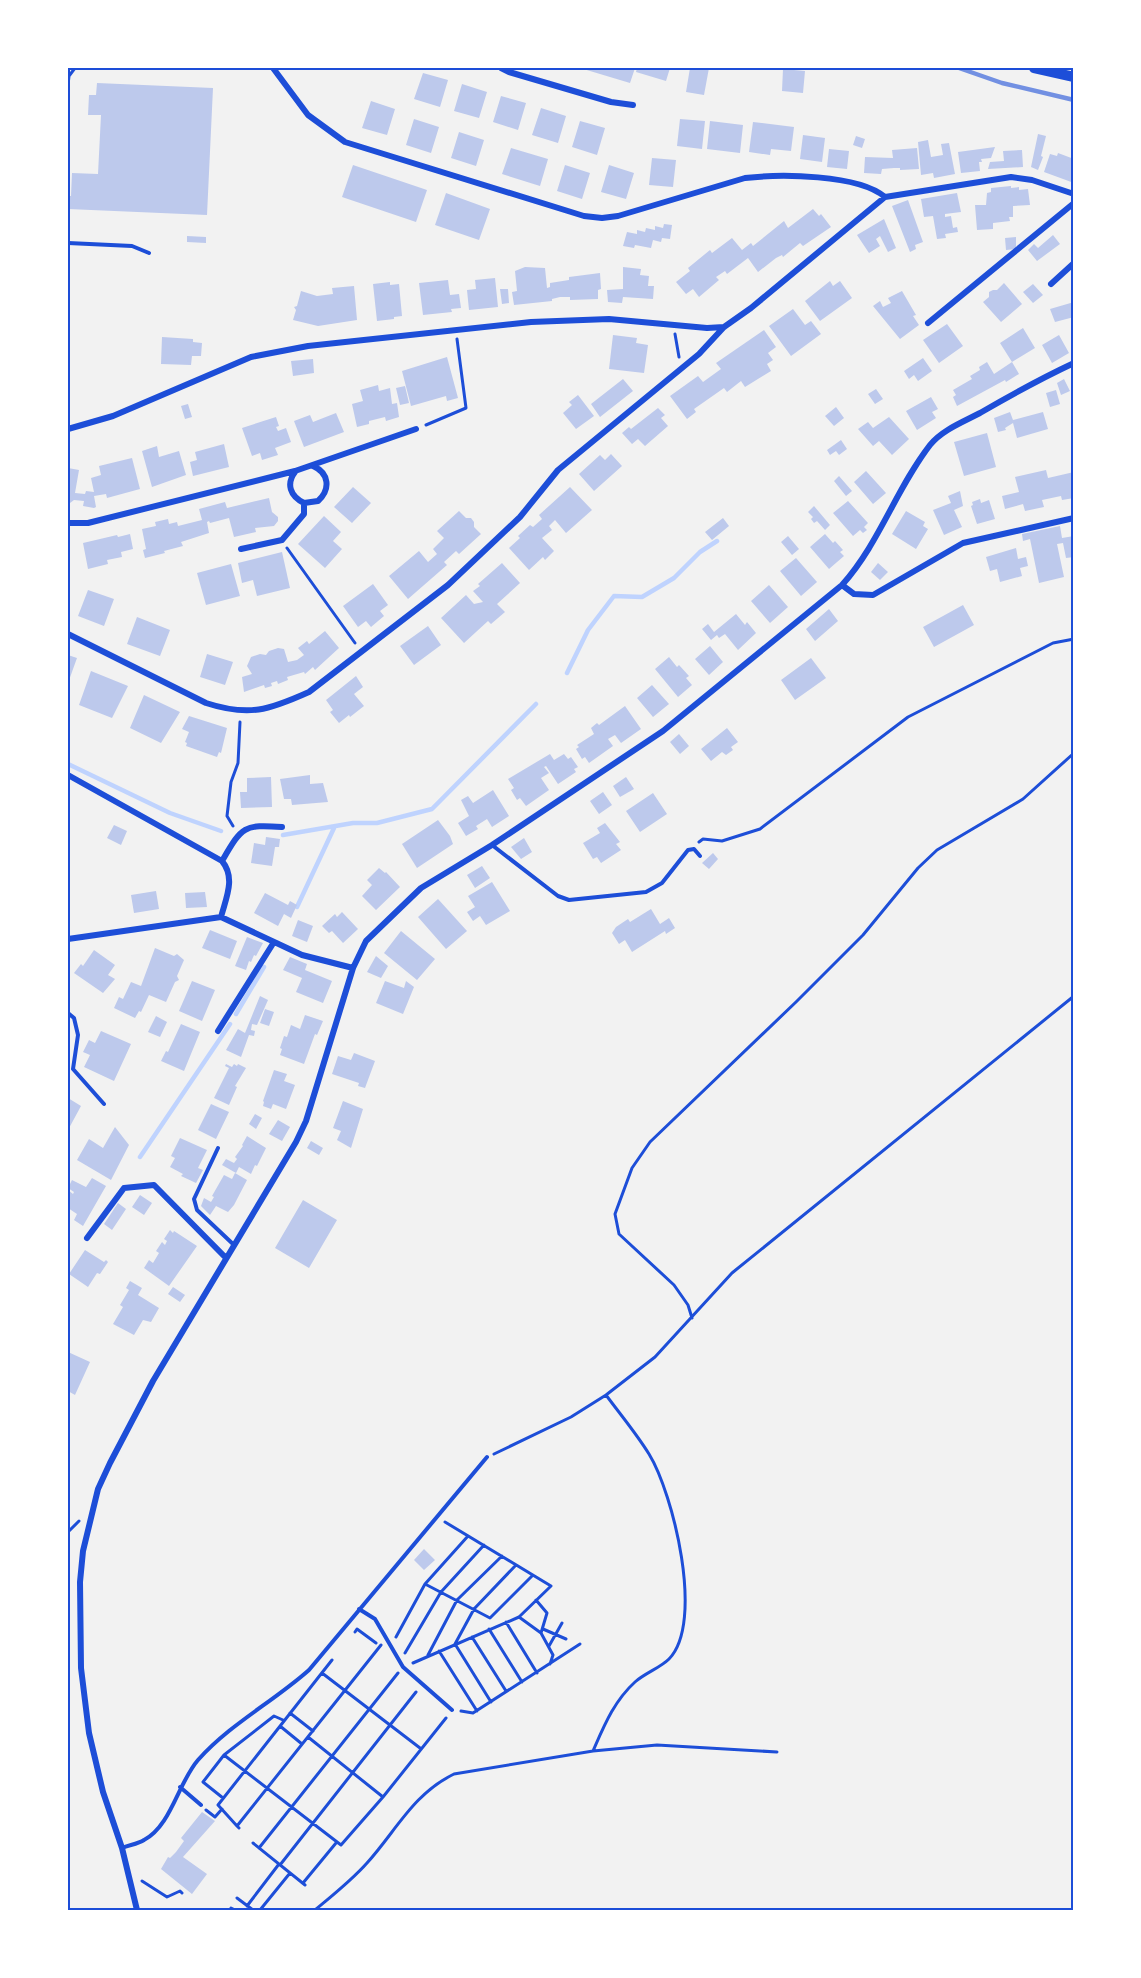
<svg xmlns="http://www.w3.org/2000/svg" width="1141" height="1978" font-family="Montserrat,sans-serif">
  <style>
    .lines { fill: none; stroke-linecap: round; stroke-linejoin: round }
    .stream { stroke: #bfd3fe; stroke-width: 4.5 }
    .building { fill: #bdc9ec }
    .path { stroke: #1d4ed8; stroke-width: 3 }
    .service { stroke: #1d4ed8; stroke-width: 4 }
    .minor { stroke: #1d4ed8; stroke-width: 6 }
    .secondary { stroke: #1d4ed8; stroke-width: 10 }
    .rail { stroke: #7290e2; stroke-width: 4.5 }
    .neatline { fill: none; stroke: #1d4ed8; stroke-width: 2 }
  </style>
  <rect width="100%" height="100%" fill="#f2f2f2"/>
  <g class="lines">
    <path class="stream" d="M567,673L588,630L614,596L642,597L674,578L700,552L717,541
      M68,764L170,813L221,831
      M283,835L353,823H377L432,809L536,704
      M297,907L334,828
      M236,1014L264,967
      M140,1157L230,1024"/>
  </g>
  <path class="building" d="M580,68H635L630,83Z
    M637,68H670L666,81L636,72Z
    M690,68H709L704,95L686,92Z
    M783,69L805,71L803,93L782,91Z
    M423,73L448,80L440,107L414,99Z
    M97,83L213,88L207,215L68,209V196H71L72,173L98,174L101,115H88L89,95H96Z
    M462,84L487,92L479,118L454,111Z
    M501,96L526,103L518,130L493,122Z
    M371,101L395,109L387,135L362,128Z
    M541,108L566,116L558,143L532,135Z
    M414,119L439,127L431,153L406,145Z
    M680,119L705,121L702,149L677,146Z
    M580,121L605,128L597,155L572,147Z
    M710,121L743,125L740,153L707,149Z
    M753,122L794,127L791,151L771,149L770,155L749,152Z
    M459,132L484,140L476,166L451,158Z
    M1038,134L1046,136L1041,156L1043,157L1038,170L1031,167Z
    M803,135L825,138L822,162L800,159Z
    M856,136L865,139L862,148L853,145Z
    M928,140L931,157L943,155L941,144L949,143L955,174L934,178L933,173L921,175L918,142Z
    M995,147L991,158L981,159L982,162H979L980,171L961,173L958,152Z
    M511,148L548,159L540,186L502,174Z
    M917,148L919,169L900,170V168H894L882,169L881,174L864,173L865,157L893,158L892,150Z
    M829,149L849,151L847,169L827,167Z
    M1022,150L1023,167L988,169L990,162L1004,161L1003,151Z
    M1058,153L1074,159V183L1044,172L1050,154L1057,156Z
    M652,158L676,160L673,187L649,185Z
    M353,165L427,190L416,222L342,197Z
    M565,165L590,173L582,199L557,191Z
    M609,165L634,173L626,199L601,192Z
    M1011,186V188L1019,187V190L1028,189L1030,205L1013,206V217H1009L1010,221L993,223V229L977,230L975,205H986L987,193L991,192V188Z
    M446,193L490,209L479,240L435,225Z
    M957,193L961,212L945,214V217L951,216L953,228L957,227L958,232L945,234L946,238L937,239L933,216L924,217L921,199Z
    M908,200L923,242L915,245L916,249L910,252L892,206Z
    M813,209L819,216L821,214L831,227L803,246L800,243L783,257L782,255L776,258L758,272L748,258L727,274L725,271L716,277L719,280L699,297L693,289L686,294L676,282L690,271L688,268L710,250L712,253L732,238L742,250L751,243L753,246L784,221L788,228Z
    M884,219L896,248L888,252L880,236L876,239L880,246L869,253L857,235Z
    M664,224L672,225L670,239L662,238L661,242L653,240L651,248L635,245L634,248L623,246L627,232L637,234V230L645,232L646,228L655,230V226L663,228Z
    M1053,235L1060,244L1037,261L1028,250L1034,244L1038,248Z
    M187,236L206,237V243L187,242Z
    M1016,237V249L1006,250L1005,238Z
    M525,267L545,268L547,288L550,287V283L569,280V277L600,273L601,289L598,290V299L570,300V297H560L552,299V301L514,305L512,292L517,291L515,271Z
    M623,267L641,269L640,275L649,276L648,286H654L653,299L623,297L622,303L608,302L607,290L623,289Z
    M495,278L498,307L469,310L467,290L476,289L475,280Z
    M448,280L450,295L459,294L461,308L451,309L452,312L423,315L419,283Z
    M830,281L833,286L840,281L852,298L820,321L805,301Z
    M390,282V285L399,284L402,316L394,317V319L377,321L373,284Z
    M1004,283L1022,304L1001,322L983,302L989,297V292L993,290H997Z
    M1033,284L1043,295L1033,303L1023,292Z
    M354,286L357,320L318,326L293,320L296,310L294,307L297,306L301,291L317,296L333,294L332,288Z
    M500,289H508L509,303L502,304Z
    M902,291L916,315L913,316L919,325L900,339L873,306L880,301L883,307L891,303L888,298Z
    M1074,302V317L1055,322L1050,309Z
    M793,309L805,325L811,321L821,334L791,356L769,326Z
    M947,324L963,346L939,363L923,340Z
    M1023,328L1035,348L1012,362L1000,343Z
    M764,330L776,347L768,353L773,360L767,364L771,371L745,387L741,381L727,392L724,388L694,409L696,412L687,419L670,396L698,376L703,382L721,369L716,363Z
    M613,335L637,338L636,343L648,345L644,373L609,369Z
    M1059,335L1069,353L1052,363L1042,345Z
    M162,337L193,339V342L202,343L201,356H192L191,365L161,364Z
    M447,357L458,398L447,401L446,396L411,406L402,371Z
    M923,358L932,371L918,381L914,375L909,379L904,371Z
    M313,359L314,373L293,376L291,361Z
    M987,362L994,374L1012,362L1019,374L1006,382L1005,380L957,406L953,397L956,395L953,390L972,379L970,376L980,370L979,367Z
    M623,379L633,391L600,417L591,404Z
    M1064,379L1070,391L1061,395L1057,383Z
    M378,385L379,391L390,388L392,404L397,403L399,417L386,421L385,417L369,421V424L357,427L352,404L363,401L360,390Z
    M405,386L409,403L400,405L396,388Z
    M876,389L883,399L875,404L868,394Z
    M1056,390L1060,404L1050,407L1046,393Z
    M578,395L594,416L576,429L563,413L572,405L569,402Z
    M931,397L938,409L932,412L936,418L917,430L906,411Z
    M188,404L192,417L185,419L181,406Z
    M836,407L844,418L834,426L825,416Z
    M658,408L665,415L661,418L668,426L645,446L638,439L632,444L622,433L629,427L631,429Z
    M1010,412L1013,420L1043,412L1048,429L1017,438L1013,423L1005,428L1006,430L998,432L994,418Z
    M336,413L344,432L304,447L294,421L310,415L313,422Z
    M276,417L279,426L276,427L278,431L286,428L291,442L275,448L278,455L262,460L260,453L252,456L242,428Z
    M889,417L909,439L892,455L879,441L873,446L858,429L868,422L873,428Z
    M987,433L996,467L964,476L954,442Z
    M841,440L847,449L839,455L836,451L830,455L827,450Z
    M224,444L229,467L193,476L190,462L197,460L195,452Z
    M157,446L159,457L179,451L186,475L152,487L142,451Z
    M611,454L622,466L594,491L579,474L600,455L605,460Z
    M132,458L140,489L107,498L106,494L94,496L96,507L94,508L83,506L84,501L74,500L70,503L68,501V468L79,470L75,493L85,494L86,491L94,492L91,478L101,475L99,466Z
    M1046,470L1048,478L1074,472V498L1062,500L1061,496L1042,500L1044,507L1025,511L1023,504L1005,509L1002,496L1019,492L1015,477Z
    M866,471L886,493L873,504L854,482Z
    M839,476L852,491L846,496L834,481Z
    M353,487L371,503L352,523L334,507Z
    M570,487L592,510L566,533L555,520L549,526L552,530L542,538L554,551L545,560L543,557L529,570L509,548L520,538L518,536L530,525L533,527L542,519L539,515Z
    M960,491L963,506L954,510L962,527L944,535L933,510L951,503L948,496Z
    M269,498L272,512L278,517V521L274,526L255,528L256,532L234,537L229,518L210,523L209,521L207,522L209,533L181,542L183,546L164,551L165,553L145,558L143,550L146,549L142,529L156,526L155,522L168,519L169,524L177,522L178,526L202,520L199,509L225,502L227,508Z
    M980,499L981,503L989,500L995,519L977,524L971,506L973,505L972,502Z
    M848,501L868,523L864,527L867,530L863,533L860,530L853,536L833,513Z
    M814,506L830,525L825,530L817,521L814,523L811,519L813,517L808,512Z
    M459,511L466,518H471L474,522V527L481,534L459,554L456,551L444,562L447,565L408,599L389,576L419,551L428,562L437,554L433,549L444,538L437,531Z
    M906,511L925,522L923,526L928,529L916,549L892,534Z
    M324,516L341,532L333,541L342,549L325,568L298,544Z
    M723,518L729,526L712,540L705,532Z
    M1060,526L1062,538L1074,536V557L1066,558L1063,543L1057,544L1064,577L1039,583L1030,539L1023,541L1022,534Z
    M130,534L133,549L121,552L122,557L107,560L108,564L88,569L83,543L117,535L118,537Z
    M825,534L833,543L835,541L843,550L840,552L844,556L829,569L810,547Z
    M788,536L799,549L792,555L781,542Z
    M1016,548L1018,559L1026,557L1028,566L1020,568L1022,576L1000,582L997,569L990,571L986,557Z
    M282,552L290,588L257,596L253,580L242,583L238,563Z
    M796,558L817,582L801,596L780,571Z
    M502,563L520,583L497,604L505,612L491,624L488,621L464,643L441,618L466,595L474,604L483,602L473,591L480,586L478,584Z
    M878,563L888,572L880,580L871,572Z
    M231,564L240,596L206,605L197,573Z
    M373,584L388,605L380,611L384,616L371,627L366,621L358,627L343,606Z
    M769,585L788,607L770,623L751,601Z
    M88,590L114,599L104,626L78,616Z
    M963,605L974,625L934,647L923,627Z
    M829,609L838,621L815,641L806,629Z
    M736,614L745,625L747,622L756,633L738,650L725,634L719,638L717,635L711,640L702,629L708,624L714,632Z
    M137,617L170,630L160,656L127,644Z
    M428,626L441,645L414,665L400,646Z
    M325,631L339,648L315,670L313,667L305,674L304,672L287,677L288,680L278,684L277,681L271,683L272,686L265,688L264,685L244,692L242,677L252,674L247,666L251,657L260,654L266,655L269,651L278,648L284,649L288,662L297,660L304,655L298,648L307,641L309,644Z
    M710,646L723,662L709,675L695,659Z
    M207,654L233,662L225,685L200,677Z
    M68,655L77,658L68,683Z
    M669,657L677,667L679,665L689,676L686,678L692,685L678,697L655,669Z
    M811,658L826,678L795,700L781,680Z
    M91,671L128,686L112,718L79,705Z
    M356,676L363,687L354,694L364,706L350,717L349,715L339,723L330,712L333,710L326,700Z
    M652,685L669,704L653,717L637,698Z
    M144,695L180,712L161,743L130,728Z
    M625,706L641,729L621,743L615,735L608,739L613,746L589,763L585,757L582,759L576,749L579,747L577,745L594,734L591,728L597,723L599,725Z
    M189,716L227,728L221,753L219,752L217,757L186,746L187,743L185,742L189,732L182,729Z
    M727,728L738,742L731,747L733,750L726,755L722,752L711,761L701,749Z
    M679,734L689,746L680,754L670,742Z
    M550,754L554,760L564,754L568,759L571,757L578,767L574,769L576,772L558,784L546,766L544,767L549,773L541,778L549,790L526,806L520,798L517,800L511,790L514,788L508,779Z
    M310,775V784L323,783L328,802L292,805L291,799H284L280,779Z
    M271,777L272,807L241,808L240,792H247V778Z
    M626,777L634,789L620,797L613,786Z
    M493,790L509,816L492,827L487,819L476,826L478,829L466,836L458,823L469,816L461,800L468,796L473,803Z
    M603,792L612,805L599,814L590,801Z
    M653,793L667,814L640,832L626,811Z
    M438,820L450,836L453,844L417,868L402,844Z
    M605,823L620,842L616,844L621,850L601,863L597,857L593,859L583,843L600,833L597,828Z
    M114,825L127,831L121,845L107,838Z
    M266,837L280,839L279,847H275L272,866L251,863L254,843L265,845Z
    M524,838L532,852L521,859L511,847Z
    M713,853L718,859L709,869L702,863Z
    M482,866L490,878L475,888L467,875Z
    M379,868L385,873L386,872L400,887L376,910L362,896L372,885L367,880Z
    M492,882L510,911L486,925L480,916L473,921L467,912L475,907L468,896Z
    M156,891L159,909L134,913L131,895Z
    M205,892L207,907L186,908L185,893Z
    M265,893L288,905L290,901L297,905L291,918L284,914L278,926L254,913Z
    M438,899L467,931L446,949L418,917Z
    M651,909L660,924L669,918L675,928L666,934L665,931L632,952L625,940L619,944L612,933L616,927L628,919L630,922Z
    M342,912L358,929L343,943L332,931L329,933L322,926L335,914L337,917Z
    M298,920L313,926L307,942L292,936Z
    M210,930L237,941L230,959L202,948Z
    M401,931L435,959L417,980L384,953Z
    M247,937L263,943L256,956L254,955L251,962L249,961L246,970L235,966Z
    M155,948L174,956L177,954L184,960L177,976L179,980L175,982L166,1002L149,995L141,1012L139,1011L135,1018L114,1008L119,997L123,999L131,982L141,986Z
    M94,950L115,965L108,975L115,979L103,993L74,973L81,964L83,966Z
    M376,956L388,966L381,978L367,972Z
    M290,957L307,964L305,970L332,981L323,1003L296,992L302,978L283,970Z
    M192,981L215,990L202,1021L179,1011Z
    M385,981L404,988L406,981L414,987L403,1014L376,1003Z
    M260,996L268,1000L257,1025L252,1024L251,1030L255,1031L254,1036L249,1035L241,1057L226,1050L238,1029L245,1033Z
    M265,1009L274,1012L269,1026L260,1023Z
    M305,1015L323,1021L317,1035L315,1034L304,1064L280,1055L282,1049L280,1048L284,1036L287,1037L291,1025L300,1029Z
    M156,1016L167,1022L160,1037L148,1032Z
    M181,1024L200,1032L184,1071L161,1061L166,1051L168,1052Z
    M101,1031L131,1044L114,1081L84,1067L90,1055L83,1052L89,1040L95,1043Z
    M354,1053L375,1061L365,1088L358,1086L359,1083L332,1074L338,1056L351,1060Z
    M226,1064L232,1067L234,1064L237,1066L238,1064L246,1068L235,1086L237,1087L229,1105L214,1098L229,1068L225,1066Z
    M274,1070L287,1074L284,1081L295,1085L286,1109L273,1104L271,1109L263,1106L264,1102L263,1101Z
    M68,1098L81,1106L68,1130Z
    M343,1101L363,1109L351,1148L337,1140L341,1131L333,1128Z
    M211,1104L229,1112L216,1139L198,1130Z
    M255,1114L262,1118L256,1129L249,1124Z
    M278,1120L290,1127L282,1141L269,1134Z
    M115,1127L129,1145L111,1180L77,1160L89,1139L103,1148Z
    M247,1136L266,1148L257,1166L255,1165L251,1174L239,1167L236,1173L222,1165L226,1159L234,1163L237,1159L235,1157L243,1146L242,1145Z
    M180,1138L207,1150L198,1168L203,1170L196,1183L181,1176L183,1174L170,1167L175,1158L171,1156Z
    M311,1141L323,1148L319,1155L307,1148Z
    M235,1173L247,1180L234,1205L228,1212L216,1206L210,1215L201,1206L204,1198L211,1202L214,1197L212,1196L224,1175L232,1179Z
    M92,1178L106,1186L83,1226L74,1220L77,1214L68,1208V1190L73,1194L74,1192L68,1188L72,1180L86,1187Z
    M140,1195L152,1203L144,1215L132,1207Z
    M303,1200L337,1220L309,1268L275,1248Z
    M118,1203L126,1209L112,1230L104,1224Z
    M170,1230L173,1233L174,1231L197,1246L169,1286L144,1268L149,1260L153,1263L159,1253L156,1251L162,1242L165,1245L167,1241L164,1239Z
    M85,1250L104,1262L106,1260L108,1262L100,1274L97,1273L88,1287L69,1274Z
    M130,1281L142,1288L138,1295L159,1308L151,1322L143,1320L134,1335L113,1324L123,1307L120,1305L129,1290L126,1288Z
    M173,1287L185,1295L180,1302L168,1294Z
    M68,1352L90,1362L75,1395L68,1391Z
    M424,1549L435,1560L424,1570L414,1560Z
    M202,1812L215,1821L183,1857L207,1874L192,1894L161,1869L168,1857L170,1858L176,1852L184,1841L181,1838Z"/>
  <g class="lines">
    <path class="path" d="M68,85L69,76L75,68
      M675,334L679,357
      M426,425L466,408L457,339
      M287,548L355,643
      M233,826L227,816L231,782L238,763L240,722
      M699,842L703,839L722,841L760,829L908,717L1053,643L1074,639
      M692,1318L688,1305L674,1285L619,1234L615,1214L632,1168L650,1142L796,1002L863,935L918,868L937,850L1023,799L1074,753
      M494,1454L571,1417L606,1395L655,1357L732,1273L1074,996
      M68,1532L79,1521
      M425,1584L490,1618L533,1575
      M536,1600L547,1613L541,1633L553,1655L550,1664
      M519,1617L541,1633
      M506,1622L537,1673
      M489,1629L522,1682
      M543,1629L566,1639
      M355,1632L357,1629L376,1643
      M396,1637L425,1584L468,1536
      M472,1637L506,1691
      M549,1646L562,1623
      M439,1651L477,1711
      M405,1653L441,1592L484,1545
      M428,1655L457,1600L502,1556
      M413,1663L519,1617L551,1586L445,1522
      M322,1673L420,1748
      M491,1702L455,1644L474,1609L516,1565
      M461,1711L473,1713L580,1644
      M290,1713L313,1731
      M280,1726L302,1744
      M308,1737L383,1797
      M593,1751C604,1726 614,1701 635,1682C645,1673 660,1668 669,1659C705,1622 673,1493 649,1454C636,1433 620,1414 606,1395
      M224,1755L341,1845L383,1797L446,1718
      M223,1798L203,1782L224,1755L274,1716L283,1720
      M206,1810L215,1817L222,1809
      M237,1826L218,1805L332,1660
      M239,1828L237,1826L381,1645
      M253,1843L305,1885
      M259,1848L398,1673
      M280,1865L416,1692
      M142,1881L167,1897L180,1891L182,1893
      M303,1883L336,1843
      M237,1898L253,1910
      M247,1906L279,1864
      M231,1908L235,1910
      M260,1910L290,1873
      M315,1910C333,1895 352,1880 367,1863C396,1831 413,1794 454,1774L593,1751L657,1745L777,1752"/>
    <path class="service" d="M68,243L132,246L149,253
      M492,845L558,896L569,900L646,892L662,883L688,850L694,849L700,856
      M68,1013L74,1018L78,1035L73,1069L104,1104
      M218,1148L194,1199L197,1210L234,1245
      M359,1609L375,1619L403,1667L452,1710
      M180,1787L201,1805
      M122,1848C129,1845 138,1844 144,1840C171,1826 178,1783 198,1760C230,1724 273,1702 309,1670L487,1457
      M192,1910H193"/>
    <path class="minor" d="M273,68L308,115L345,142L584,216L602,218L618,216L745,178C780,174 858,174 885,197
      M501,68L509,72L611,102L633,105
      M1051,284L1074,263
      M928,323L1074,203
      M68,429L113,416L251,357L308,346L531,322L609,319L707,328L724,327
      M295,472C286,484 290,496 304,503L318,501C331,489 329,473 313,466
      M68,523H88L295,471L416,429
      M241,549L282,540L304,514V503
      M842,585L854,594L873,595L963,543L1074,518
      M68,634L206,703C249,717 269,710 309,692L448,585L520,517L558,470L699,354L724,327L751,308L885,197L1011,177L1032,180L1074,194
      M68,775L222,861C236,878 226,898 221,917
      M222,861C242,827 243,824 282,827
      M68,939L221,917L302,955L353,968
      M218,1031L274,942
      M87,1238L124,1188L154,1185L226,1258
      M137,1910L122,1848L103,1792L89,1733L81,1668L80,1582L83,1551L98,1489L110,1463L153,1381L296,1142L306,1121L353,968L366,941L421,888L492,845L663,731L842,585C879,544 896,489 930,445C942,430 963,422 980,413C1011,395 1042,378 1074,363"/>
    <path class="secondary" d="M1034,68L1074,77"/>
    <path class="rail" d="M959,68L1002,83L1074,100"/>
  </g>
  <rect width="1141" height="1978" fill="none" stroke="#ffffff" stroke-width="138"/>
  <rect x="69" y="69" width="1003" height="1840" class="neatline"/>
</svg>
